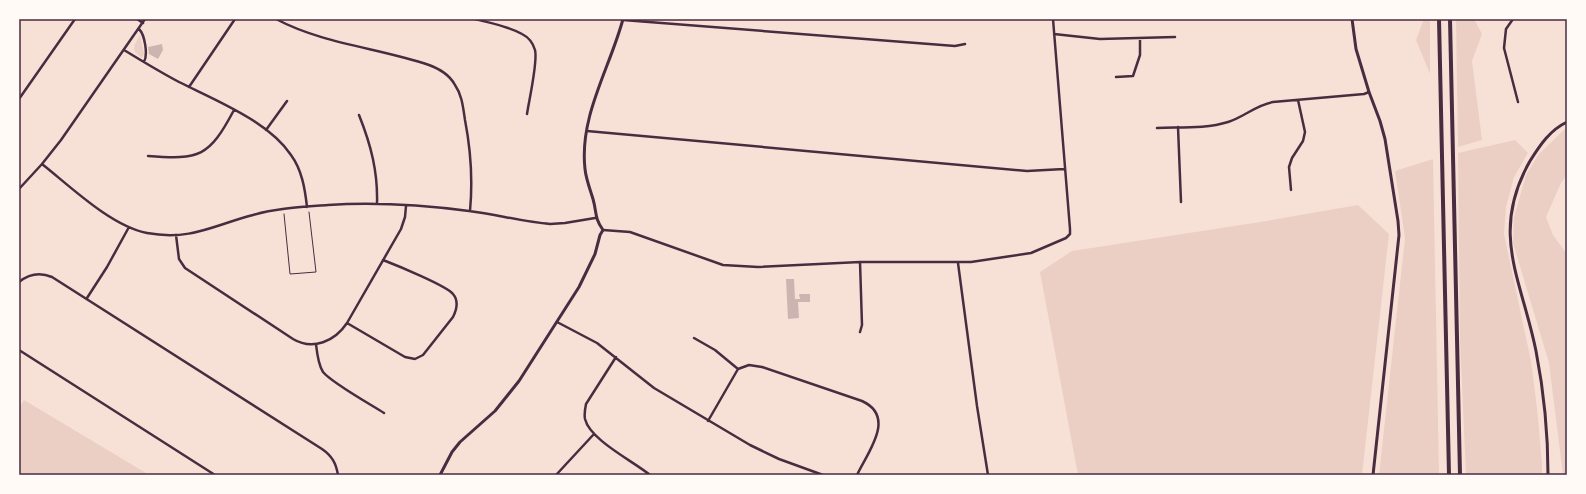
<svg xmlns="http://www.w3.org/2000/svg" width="1586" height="494" font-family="'Source Sans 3',sans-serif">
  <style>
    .green { fill: #ebcfc5 }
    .building { fill: #ccb4b1 }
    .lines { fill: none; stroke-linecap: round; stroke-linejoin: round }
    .path { stroke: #4a2c40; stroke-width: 1 }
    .minor { stroke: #4a2c40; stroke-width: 2.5 }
    .tertiary { stroke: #4a2c40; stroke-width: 3 }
    .primary { stroke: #4a2c40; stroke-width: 4 }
    .neatline { fill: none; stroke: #4a2c40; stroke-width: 1.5 }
  </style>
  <rect width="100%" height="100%" fill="#f7e1d7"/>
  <path class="green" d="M1424,19H1430V74L1416,40Z
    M1456,19H1474L1482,34L1472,61L1482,140L1458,147Z
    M140,35L144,54L142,58L136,53L134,49L135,44Z
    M1567,127V175L1561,183L1546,217L1553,235L1567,254V475H1563L1549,363L1513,243L1514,217L1526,175L1538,155Z
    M1515,140L1528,153L1514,177L1506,207L1504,234L1531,361L1537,408L1542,463V475H1466L1460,341L1458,153Z
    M1433,159L1439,475H1379L1405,238L1395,171Z
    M1358,205L1389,234L1362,475H1078L1040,272L1072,251L1254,223Z
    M24,400L146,473L145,475H19V408Z"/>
  <path class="building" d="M162,44L163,50L158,59L149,54L148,47Z
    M786,279H794L795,299H800L799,294H810V302H798L799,318L788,319Z"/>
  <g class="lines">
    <path class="path" d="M284,214L290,274L316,272L309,212"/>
    <path class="minor" d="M137,19L143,23
      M276,19C323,44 379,48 429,65C439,69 449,74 455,85C462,95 463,107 465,120C471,151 473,179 470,211
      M475,19C490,23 508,26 522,34C528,37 533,43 535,50C538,62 529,100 527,114
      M1513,19L1506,29L1504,48L1518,102
      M623,20L955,46L965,44
      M139,29C145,35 148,55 144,62
      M1054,34L1100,39L1175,37
      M124,50C142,61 160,72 179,82C215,100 268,121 291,155C302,170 305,189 307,207
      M1116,77L1133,76L1140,55V38
      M189,87L235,19
      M19,99L75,19
      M359,115C371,145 378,172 377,204
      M1178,127L1181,202
      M1157,128C1180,127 1206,129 1228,122C1244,117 1256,105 1273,102L1364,94L1369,92
      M266,130L287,101
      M587,131L1027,171L1064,169
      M148,156C200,160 209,157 234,110
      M42,164C71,187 111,226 147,233C191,241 214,225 253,215C277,208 303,207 328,205C374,202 423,205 469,211C496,214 523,222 550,224L565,223L595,218
      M19,189L42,164L61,140L145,19
      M1291,190L1289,167L1292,158L1303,141L1305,132L1298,100
      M603,230L630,232L723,265L758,267L860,262H971L1031,253L1066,238L1070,234V229L1053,19
      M176,235L179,259L185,268L293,339C313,351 335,341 347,323L401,229L405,217L406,206
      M958,263L977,406L988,475
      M19,282C29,274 40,272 52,277L322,449C332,456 336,463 338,475
      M87,298L107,267L129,227
      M557,322L597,343L654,388L750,445L779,459L823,475
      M347,323L405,357L415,359L423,355L453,317C457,309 459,301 453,294C447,286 396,265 383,260
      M860,332L862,325L860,262
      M694,338L715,350L738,369
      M316,344C317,353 318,364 323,372C332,383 370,404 384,413
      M19,350L215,475
      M616,357L586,404C585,409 584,414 585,419C590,440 633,461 650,475
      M708,421L738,369L749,365L762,367L862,401C897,417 867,453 857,475
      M556,475L594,434"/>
    <path class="tertiary" d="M1352,19L1356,49L1369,92L1380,121L1385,139L1398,221L1399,235L1373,475
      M440,475L452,452L460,442L495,411L519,381L579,287L595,254L600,235L603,230C594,217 597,213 593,199C590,189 586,179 585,169C579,116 610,68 623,19
      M1548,475C1548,433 1544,392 1536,351C1522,280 1489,233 1530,161C1540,145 1550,130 1567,122"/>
    <path class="primary" d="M1439,19L1449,475
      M1450,19L1460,475"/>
  </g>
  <rect width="1586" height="494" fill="none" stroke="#fffaf5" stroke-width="40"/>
  <rect x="20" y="20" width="1546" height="454" class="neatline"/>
</svg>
